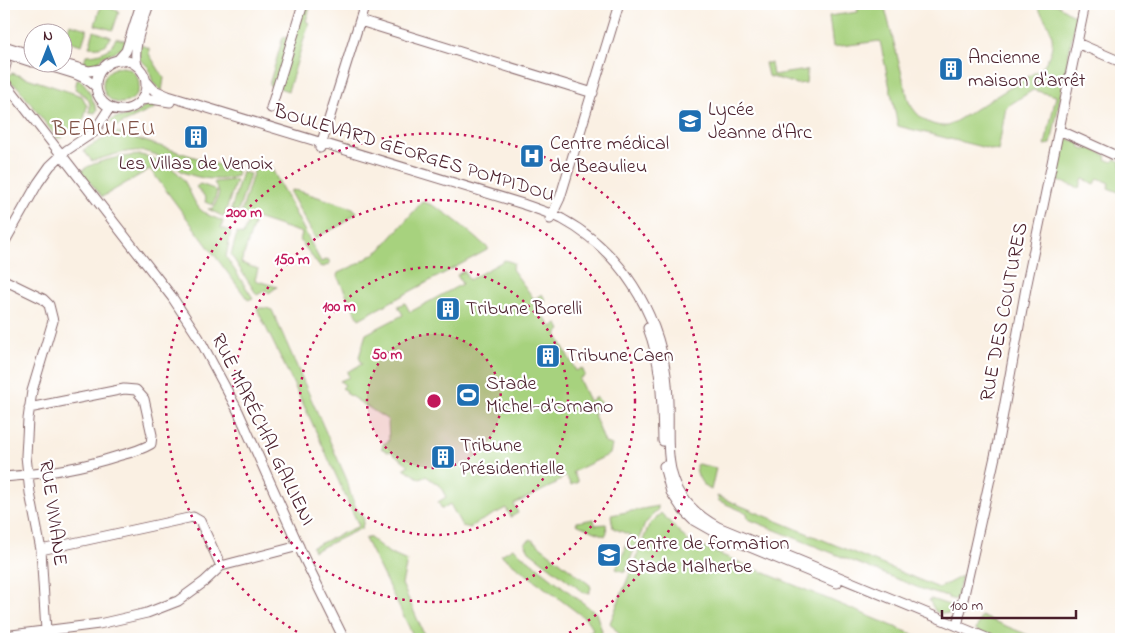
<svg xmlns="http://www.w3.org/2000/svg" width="1125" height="643" font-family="'Indie Flower',sans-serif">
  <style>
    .green { fill: #a7d27e; stroke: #787854 }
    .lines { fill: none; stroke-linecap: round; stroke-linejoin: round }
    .minor-casing { stroke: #88686b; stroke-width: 11 }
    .minor { stroke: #fff; stroke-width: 9 }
    .ring { fill: none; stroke: #c2185b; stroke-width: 2.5; stroke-dasharray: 2.5 5 }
    .labels { text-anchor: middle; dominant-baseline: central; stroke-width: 4.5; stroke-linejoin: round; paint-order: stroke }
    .poi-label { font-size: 20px; fill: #4a1f2b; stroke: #fff; text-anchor: start }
    .street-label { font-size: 20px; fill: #4a1f2b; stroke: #fff }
    .quarter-label { font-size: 22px; letter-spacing: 1px; fill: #805247; stroke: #fff }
    .centre { fill: #c2185b; stroke: #fff; stroke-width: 2.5 }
    .ring-label { font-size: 15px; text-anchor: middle; font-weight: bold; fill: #c2185b; stroke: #fff; stroke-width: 4.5; stroke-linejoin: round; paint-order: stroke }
  </style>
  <rect width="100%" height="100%" fill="#fff"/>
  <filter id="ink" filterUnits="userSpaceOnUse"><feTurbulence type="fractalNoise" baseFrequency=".02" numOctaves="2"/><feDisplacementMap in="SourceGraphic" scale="10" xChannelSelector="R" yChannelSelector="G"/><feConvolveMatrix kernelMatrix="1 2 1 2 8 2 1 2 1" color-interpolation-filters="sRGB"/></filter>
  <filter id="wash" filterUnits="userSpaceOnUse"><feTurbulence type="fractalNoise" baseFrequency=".0096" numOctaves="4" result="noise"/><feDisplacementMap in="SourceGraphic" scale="20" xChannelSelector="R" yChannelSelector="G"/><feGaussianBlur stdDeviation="1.12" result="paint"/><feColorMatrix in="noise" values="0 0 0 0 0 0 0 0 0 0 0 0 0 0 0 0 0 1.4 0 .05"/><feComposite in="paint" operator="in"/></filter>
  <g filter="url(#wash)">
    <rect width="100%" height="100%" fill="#faf0e3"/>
    <path class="green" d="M857,4H884L909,102C918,118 930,127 948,126L1042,68C1061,40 1051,28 1035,4H1056L1076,17L1051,144L1045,145L1056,96L1033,90L1006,107L998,151L898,126L880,41L833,47L829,16L858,12Z
      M101,5L119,11L113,30L95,25Z
      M304,6L310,8L306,21L309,23L288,91L279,88Z
      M70,24L87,29L82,45L65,40Z
      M94,31L111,37C106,47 99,48 89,47Z
      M283,37L290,39L275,87L269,85Z
      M116,38L127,41L124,48L104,56L92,66H83L86,55C99,55 111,51 116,38Z
      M139,44L149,48V54L164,78L162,91L153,83L149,68L139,58Z
      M765,63H771L773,75L807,70L806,83L797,84L768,76Z
      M103 85a18 18 0 1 1 36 0a18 18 0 1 1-36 0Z
      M12,73L82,96L87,106L84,119L61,138H57L17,86L10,82L8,76Z
      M77,80H80C89,86 92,100 97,110L95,113L89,112C93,99 84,95 75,89Z
      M148,103H157L155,108L117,126L110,122L114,118C128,117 139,115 148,103Z
      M116,132L238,171L237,176C221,182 199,179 183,172C180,171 177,167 174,165C165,159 153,152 141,151C124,150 108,157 92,161L83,150Z
      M1063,136L1080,144L1081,148L1085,150L1089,148L1107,156L1106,159L1112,162L1115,159L1121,162V193L1108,188L1110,183L1098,178L1095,184L1083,179L1079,188L1056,180Z
      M141,155C158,159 178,168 186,184C191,193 194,204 202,211C208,216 216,218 223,221L221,228L231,231L226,257L253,298L248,300L150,169L102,197L81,171C95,160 123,156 141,155Z
      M256,164L272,169L321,262L328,259L330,263L324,267L319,266L300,240L302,233L256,218L241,263L258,269L255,280L277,287L269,293L266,290L257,295L231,255L237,233L243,235L250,216L241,213Z
      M242,172L250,174L238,212L231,210Z
      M234,180H236L224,217L208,209L214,208L219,193L214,182Z
      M200,184L214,189L217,192L213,205L205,202L206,198L196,187Z
      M291,190L299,191L353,208L357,212L343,224L315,238L291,194Z
      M422,202C440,204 475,237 489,249L359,319L337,276L338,273L358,264L380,250Z
      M505,260L514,263L512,269L534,299L542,294L546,301L538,306L551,327L558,324L561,330L556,334L576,371L582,368L585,375L579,379L589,401L597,397L601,404L592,409L605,443L612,445L610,454L573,472L578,482L571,485L566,476L556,482V484L514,504L518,513L511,517L506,508L471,526V528L462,526L450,504L442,509L438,502L446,497L440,486L426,476L420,479L404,468L409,465L390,451L388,452L381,448L383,447L382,445L389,441L388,420L346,393L347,391L342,388L345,385L340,381L349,377L347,372L362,364L359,357L366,334L403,315L398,306L405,303L410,312L462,284L457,275L464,271L469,280Z
      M260,308H266L272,310L347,480L350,493L356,508L364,519L362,528L314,551L312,547L359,526L309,416L257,309Z
      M698,464L716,468L711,490C702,486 696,475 696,465Z
      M717,496L939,588L962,576L956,600L948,598V596L945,595L944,596L924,590L748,519L747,513L719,501Z
      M658,506V509L645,524L625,572L616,569L626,548L625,547L630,535L613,528L611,515Z
      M661,513L688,541L924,639H623L610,623L649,525Z
      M594,519L595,525L606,524L607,532L605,536L576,524L577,522Z
      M369,537L389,553L407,561L402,584L426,639H415L365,539Z
      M531,539L590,585L591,588L589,593L583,592L529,551L525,543Z
      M513,548L596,613L602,631L600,639H581L593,629L586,619L501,555Z
      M931,599L955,607C952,616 943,614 936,612L929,600Z
      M981,616L1038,639H997L976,630Z"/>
  </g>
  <g filter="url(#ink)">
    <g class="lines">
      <defs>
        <path id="minor" d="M360,21L593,93
          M1077,43L1121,62
          M4,46L32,55
          M4,53L32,62
          M118,60L126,51L141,4
          M96 85a25 25 0 1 1 50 0a25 25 0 1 1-50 0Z
          M34,62C53,68 82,72 96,87
          M57,62L89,71L102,69
          M137,66C132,45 143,23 149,4
          M4,71L6,64
          M4,81L172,297L199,338L238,411L305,560L344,639
          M146,81L154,90L168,96L523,204C536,209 550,213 562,219C621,251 657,311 666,375C675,439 649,489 718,527L989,639
          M141,100L151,99L170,102
          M271,108L303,4
          M1059,130L1121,158
          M320,148L365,4
          M550,219L560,198L619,4
          M4,243L38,183L50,166L67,150L94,132L110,107
          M4,280L43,299L49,305L53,321L32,391L28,419L26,456L30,493L41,550L46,631
          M648,328C662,364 662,402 663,441
          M664,466L671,492L683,510L693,520L716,533L837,583
          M4,477C43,474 81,468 118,456C130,453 141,450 151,444L152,435L144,399L136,390L124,389L29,408
          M41,550L193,517L200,521L221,566
          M957,626L996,452L1026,288L1085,4
          M4,636L99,624L147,613L178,601L204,582L221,566L299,546"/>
      </defs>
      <use href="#minor" class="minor-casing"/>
      <use href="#minor" class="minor"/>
    </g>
  </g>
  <circle cx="434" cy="401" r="67" fill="#c2185b" fill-opacity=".12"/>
  <g class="ring">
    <circle cx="434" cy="401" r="67"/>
    <circle cx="434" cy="401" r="134"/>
    <circle cx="434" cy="401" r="201"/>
    <path d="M310 639A268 268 0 1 1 558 639"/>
  </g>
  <defs>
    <symbol id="building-square" viewBox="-11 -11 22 22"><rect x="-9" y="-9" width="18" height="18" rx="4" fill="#1f6fb2" stroke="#fff"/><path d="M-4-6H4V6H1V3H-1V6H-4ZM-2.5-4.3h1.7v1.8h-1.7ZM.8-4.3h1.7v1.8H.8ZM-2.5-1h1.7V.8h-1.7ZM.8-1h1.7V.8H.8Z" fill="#fff"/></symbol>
    <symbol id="school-square" viewBox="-11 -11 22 22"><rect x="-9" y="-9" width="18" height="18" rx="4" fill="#1f6fb2" stroke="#fff"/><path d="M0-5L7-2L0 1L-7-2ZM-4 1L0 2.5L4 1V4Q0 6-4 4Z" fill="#fff"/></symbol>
    <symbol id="hospital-square" viewBox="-11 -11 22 22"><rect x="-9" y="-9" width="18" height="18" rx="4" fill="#1f6fb2" stroke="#fff"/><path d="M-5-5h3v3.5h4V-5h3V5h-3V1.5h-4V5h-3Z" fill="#fff"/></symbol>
    <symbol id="stadium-square" viewBox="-11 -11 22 22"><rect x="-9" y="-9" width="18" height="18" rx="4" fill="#1f6fb2" stroke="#fff"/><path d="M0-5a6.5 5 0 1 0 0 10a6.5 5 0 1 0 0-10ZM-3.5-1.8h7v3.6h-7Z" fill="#fff"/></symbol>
  </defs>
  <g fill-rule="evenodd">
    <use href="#building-square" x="937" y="55" width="28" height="28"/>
    <use href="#school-square" x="676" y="107" width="28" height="28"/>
    <use href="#building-square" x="182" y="123" width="28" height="28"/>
    <use href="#hospital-square" x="518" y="142" width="28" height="28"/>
    <use href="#building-square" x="434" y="295" width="28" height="28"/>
    <use href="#building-square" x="534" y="342" width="28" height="28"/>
    <use href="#stadium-square" x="454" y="381" width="28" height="28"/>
    <use href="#building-square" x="429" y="443" width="28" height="28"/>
    <use href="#school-square" x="595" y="541" width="28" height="28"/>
  </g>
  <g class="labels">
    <g class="poi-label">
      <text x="968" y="58">Ancienne<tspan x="968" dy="23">maison d'arrêt</tspan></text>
      <text x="708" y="110">Lycée<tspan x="708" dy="23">Jeanne d'Arc</tspan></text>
      <text x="550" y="144">Centre médical<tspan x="550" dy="23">de Beaulieu</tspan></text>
      <text x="196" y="164" text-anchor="middle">Les Villas de Venoix</text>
      <text x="466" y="309">Tribune Borelli</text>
      <text x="566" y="356">Tribune Caen</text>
      <text x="486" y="384">Stade<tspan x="486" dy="23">Michel-d’Ornano</tspan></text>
      <text x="460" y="446">Tribune<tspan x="460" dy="23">Présidentielle</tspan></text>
      <text x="626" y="544">Centre de formation<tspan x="626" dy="23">Stade Malherbe</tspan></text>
    </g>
    <g class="street-label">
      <text transform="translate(414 154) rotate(17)">BOULEVARD GEORGES POMPIDOU</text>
      <text transform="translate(1005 312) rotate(-79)">RUE DES COUTURES</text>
      <text transform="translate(262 430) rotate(64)">RUE MARÉCHAL GALLIENI</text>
      <text transform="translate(52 513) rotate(82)">RUE VIVIANE</text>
    </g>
    <g class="quarter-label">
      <text x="104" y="130">BEAULIEU</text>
    </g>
  </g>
  <circle cx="434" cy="401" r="8" class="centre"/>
  <g class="ring-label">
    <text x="244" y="217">200 m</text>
    <text x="292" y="264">150 m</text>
    <text x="339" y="311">100 m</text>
    <text x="387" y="359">50 m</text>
  </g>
  <rect width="1125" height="643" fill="none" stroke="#fff" stroke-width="20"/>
  <g transform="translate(48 48)"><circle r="24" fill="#ffffff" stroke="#b7a5aa"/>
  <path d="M0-4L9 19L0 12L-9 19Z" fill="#1f6fb2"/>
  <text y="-8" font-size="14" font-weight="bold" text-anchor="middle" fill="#4a1f2b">N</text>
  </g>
  <path d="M942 610v8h134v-8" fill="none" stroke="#4a1f2b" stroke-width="2.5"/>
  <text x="950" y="610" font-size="15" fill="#4a1f2b" stroke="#ffffff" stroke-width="4" paint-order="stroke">100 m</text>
</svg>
